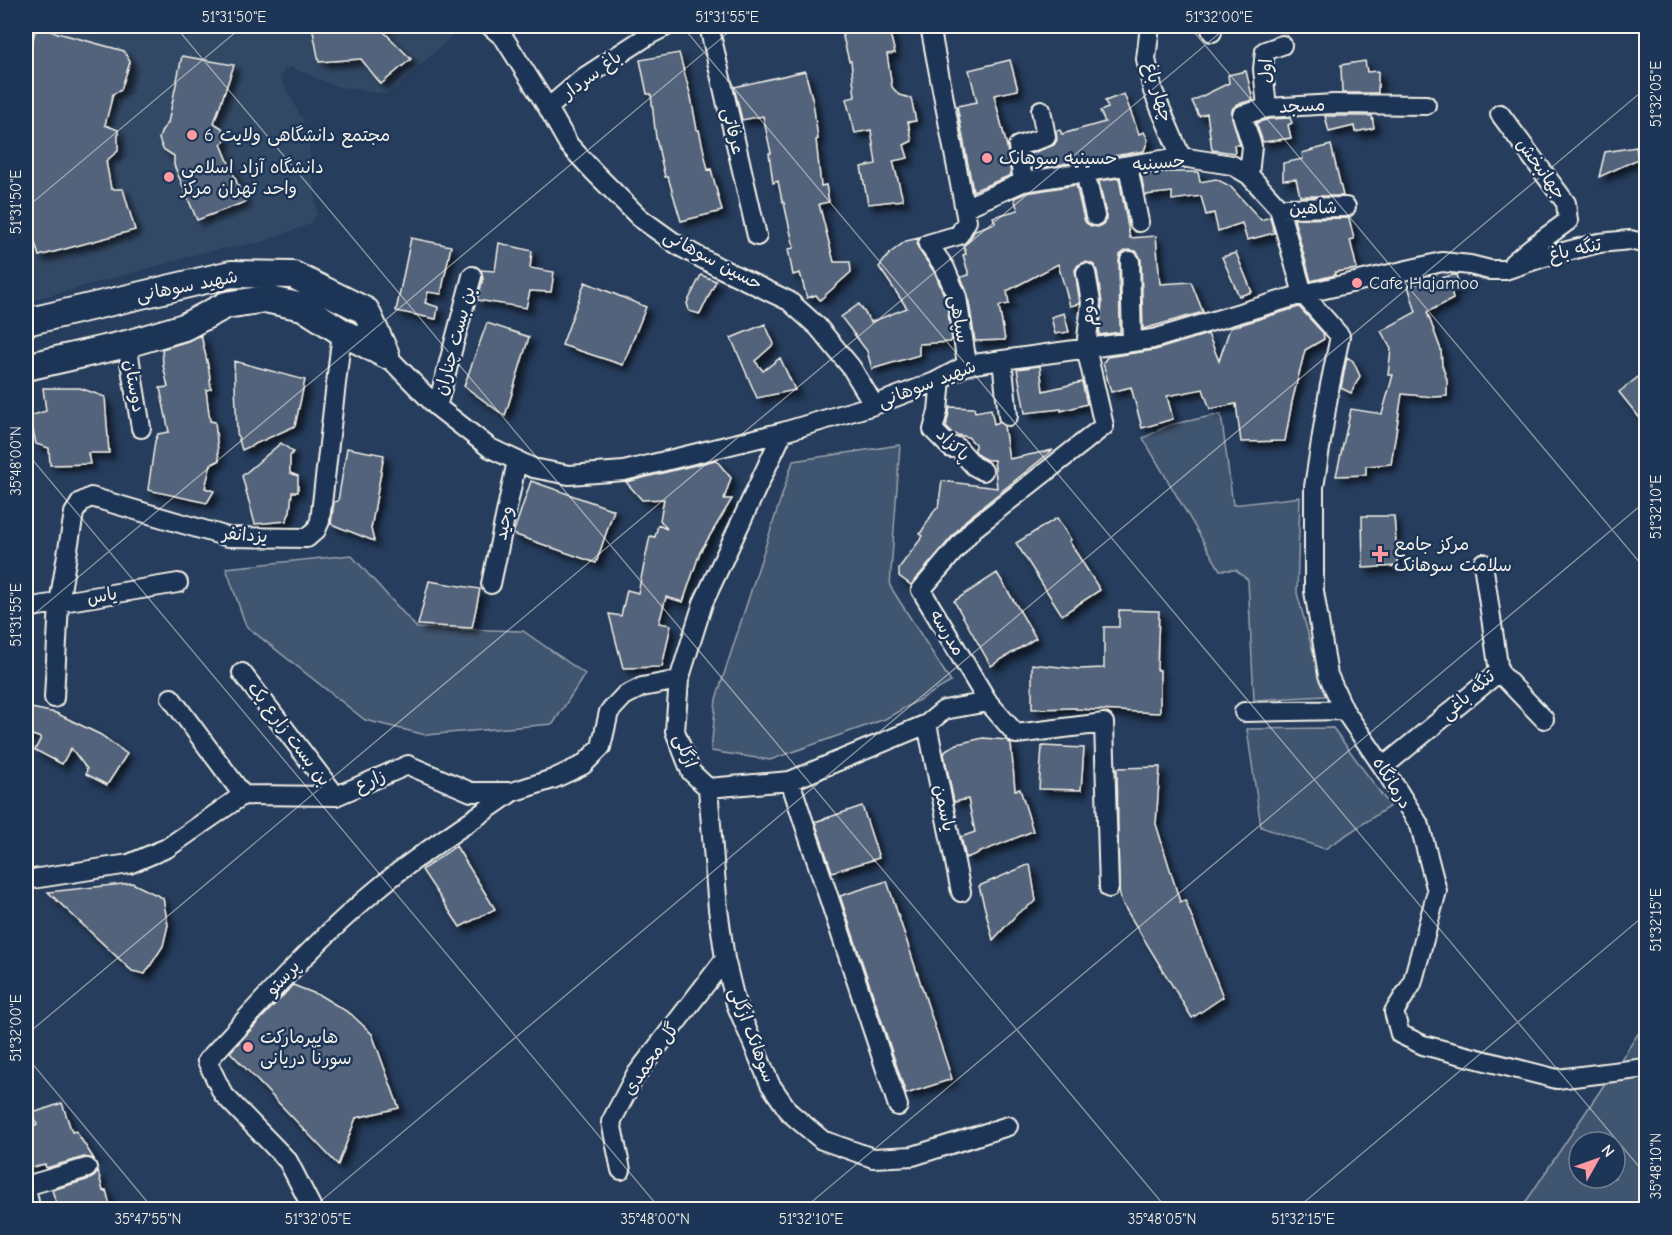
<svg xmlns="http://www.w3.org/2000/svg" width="1672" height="1235" font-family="'Comic Neue','Playpen Sans Arabic',sans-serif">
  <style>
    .built { fill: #334966 }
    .green { fill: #40546f; stroke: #9aa2ac; stroke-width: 1.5; fill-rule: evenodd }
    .building { fill: #52647b; stroke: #f4f1e8; stroke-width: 1.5; filter: url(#shadow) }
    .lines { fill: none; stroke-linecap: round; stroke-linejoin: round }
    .street-casing { stroke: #f4f1e8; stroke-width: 22 }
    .secondary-casing { stroke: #f4f1e8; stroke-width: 30 }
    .street { stroke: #1d3557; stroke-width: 18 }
    .secondary { stroke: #1d3557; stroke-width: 26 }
    .ticks { fill: none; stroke: #f4f1e8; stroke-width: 1.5; stroke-opacity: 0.45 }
    .poi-dot { fill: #ff9aa2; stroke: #1d3557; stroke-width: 2 }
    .labels { text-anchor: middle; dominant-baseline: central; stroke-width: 5; stroke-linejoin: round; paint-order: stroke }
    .street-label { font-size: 18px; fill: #f4f1e8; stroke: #1d3557 }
    .poi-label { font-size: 18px; fill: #f4f1e8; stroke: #1d3557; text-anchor: start }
    .neatline { fill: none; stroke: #f4f1e8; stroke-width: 2 }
    .ticks-label { font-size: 15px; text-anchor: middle; fill: #f4f1e8 }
  </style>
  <defs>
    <filter id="shadow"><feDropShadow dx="5.5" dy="5.5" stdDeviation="3" flood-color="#0009"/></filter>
  </defs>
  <rect width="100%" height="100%" fill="#263d5d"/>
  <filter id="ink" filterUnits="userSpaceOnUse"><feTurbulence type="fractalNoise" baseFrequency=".0167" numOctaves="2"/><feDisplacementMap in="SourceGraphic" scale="12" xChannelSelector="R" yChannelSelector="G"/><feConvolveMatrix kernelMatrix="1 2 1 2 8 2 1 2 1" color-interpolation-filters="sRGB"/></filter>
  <g filter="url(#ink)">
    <path class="built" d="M26,26H462L397,88L385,94L336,86L290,67L284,70L280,78L303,120L309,145L317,215L310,224L262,242L204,252L164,264L26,302Z"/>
    <path class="green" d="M1221,414L1233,505L1300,497L1297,593L1325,696L1254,700L1248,580L1236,570H1220L1143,438L1169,425Z
      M900,445L890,586L951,682L885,719L770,760L711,751L716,699L793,461Z
      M351,555L417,628L523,631L585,674L553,724L426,735L365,720L246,626L226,568Z
      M1333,728L1390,806L1325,849L1261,827L1247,729Z
      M1646,1022V1209H1521ZM1579,1142H1615V1178H1579Z"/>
    <path class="building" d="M312,26H386L383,31L411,59L381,84L361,59L319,62Z
      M857,26H888L895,53L887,54L892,87L899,95L911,98L916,121L908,122L912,141L904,145L908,158L893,161L903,200L868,204L861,167L876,164L871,130L855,133L846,99L855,97L851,61H849L841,29Z
      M36,27L124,51L130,62L121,90L113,94L105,125L118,130V151L106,161L111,189H123L135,230L39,256L26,213V68Z
      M679,53L691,97L697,130H699L708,170L711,169L722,211L681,221L668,177H665L656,138L651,94H647L640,60Z
      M182,56L234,65L214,123L222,128L225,141L221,144L245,202L197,220L174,165V156L163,149L159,139L162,130L168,123Z
      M1010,60L1018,90L994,95L1007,147L1011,175L973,191L957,106L977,102L969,70Z
      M1365,61L1367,72L1378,71V93H1342L1341,65Z
      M805,71L813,102L818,139L816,140L821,186L826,185L829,202L819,204L834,262H850L851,272L820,300L816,295L807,298L800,273L793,275L788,249L794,248L784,203L782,201L778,181L773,183L769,153H771L763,116L742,120L734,87Z
      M1246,71L1253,100L1238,104L1233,108L1231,113L1240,145H1234L1235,153L1212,150L1207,113L1199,116L1192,101L1229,83L1228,75Z
      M1124,94L1139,134L1144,132L1148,140L1144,151L1033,169L1030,154L1054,145L1057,140L1056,131L1060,130L1062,134L1105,122L1100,111L1108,108L1105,101Z
      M1325,116H1372L1374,128L1355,132L1354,126L1329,132Z
      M1290,118L1292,123L1288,125L1291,138L1263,142L1256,123L1269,119Z
      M1331,145L1343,196H1300L1296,179L1283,180V163L1303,159L1302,153Z
      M1636,147L1638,159L1599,177L1605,152Z
      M1156,172H1198L1200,182L1216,179L1230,186L1261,220L1270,217L1274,233L1247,240L1242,223L1218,231L1214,213L1206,215L1201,196L1172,200V192L1145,195L1141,175Z
      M1119,178L1130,238L1156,236L1160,284L1191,282L1203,312L1143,329L1141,260L1139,255L1136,251L1129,250L1125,251L1120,255L1119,261L1120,332L1099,335L1102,303L1097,271L1094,265L1090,263L1085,262L1078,265L1075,270L1080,304L1070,306L1058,264L1007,291L1009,304L999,306L1005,340L975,341L968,295L961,277L969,275L963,255L966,254L963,245L969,241L975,230L995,223L993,217L1018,210L1014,198L1026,193L1076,185L1084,219L1086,223L1091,226L1098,227L1103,224L1106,219V214L1099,181Z
      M1349,218L1354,239L1350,240L1357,269L1335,272V275L1311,281L1294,219Z
      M411,238L451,246L441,294L428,292L425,303L438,307L436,319L396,311Z
      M919,238L917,245L919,250L935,273L946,300L952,340L950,342L919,344V355L872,369L867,351L841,317L859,304L871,322L907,308L879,267L890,253L906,241Z
      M499,243L532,251L530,268L554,272L551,292L530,291L526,308L477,300L483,279L481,270L495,271Z
      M1236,253L1252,292L1239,296L1222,257Z
      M701,275L716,281L700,314L689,311L687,303Z
      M1453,275H1456L1460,287L1451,290L1453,299L1427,312L1441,350L1442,365L1447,380V396L1434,397L1402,394L1391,464L1366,466V475L1336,476L1351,409L1382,414L1393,375H1388L1391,349L1381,331L1416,312L1408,286Z
      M585,282L646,307L623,365L562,345Z
      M1299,307L1323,333L1324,339L1305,350L1292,402L1285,441L1241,442L1236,404L1210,409L1203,389L1167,396L1173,419L1142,428L1131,387L1111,392L1103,363L1107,357L1155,350L1208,334L1219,361L1230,328Z
      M1064,313L1069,332L1055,334L1051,317Z
      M487,323L529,337L505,416L464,386Z
      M765,324L774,344L755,361L763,371L780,358L795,390L757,398L731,338Z
      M201,335L209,370L211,389L206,390L210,421L215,422L219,461L211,464L205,488L214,491L207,503L148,490L155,441L158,434L169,432L160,388L168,387L163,365L162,349L188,341Z
      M1347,357L1353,361L1360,376L1351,393L1341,388Z
      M234,361L305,380L295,426L242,450L237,433Z
      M1040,366L1043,391L1082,382L1087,404L1061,411V409L1025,413L1017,369Z
      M1647,370V427L1619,392Z
      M43,388H80L105,397L109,453H88L90,464L50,465L49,448L36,444L30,416L46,411Z
      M950,407L974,408L975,412L991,409L994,424L999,422L1004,426L1009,459L1053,450L966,520L911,585L899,576V568L923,536L920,534L936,508H938L942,481L997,488L994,460H987L981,457L975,451V444L968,437L953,434L946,427Z
      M281,443L293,452L290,456V473L298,476V492H292L290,512L286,521L255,524L242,476Z
      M347,448L384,455L371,529L374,541L331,524L334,502L338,501Z
      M716,460L731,478L724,499H732L700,552L683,602L666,597L659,623L671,625L662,667L623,668L609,614L621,616L627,590L638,593L650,536L655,537L658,525L667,529L660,520L664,499L642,500L626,482Z
      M531,481L614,510L596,563L513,534Z
      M1362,516H1394L1398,566L1363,568Z
      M1057,518L1071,540L1069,541L1100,590L1062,615L1016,543Z
      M997,573L1036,638L991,666L954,601Z
      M429,581L480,589L472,628L418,625Z
      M1119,610L1159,611L1157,670H1160V713L1076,709V708L1032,709V664L1079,669L1104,668V627H1119Z
      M26,707L56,713L101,735L127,754L107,785L86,774L87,769L71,748L62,764L35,750L41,738L26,733Z
      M983,738L1006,740L1011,744L1015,790L1020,789L1033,831L966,858L961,837L975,832L968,799L954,802L944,754L947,749L957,744Z
      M1042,746L1084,748L1081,790L1039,789Z
      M1160,767L1156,824L1180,902L1185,900L1223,997L1192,1018L1122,903L1119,891L1117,768Z
      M862,806L879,858L832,872L815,822Z
      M456,846L495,909L460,927L422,870Z
      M1030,864L1036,901L1018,913L993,940L979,886Z
      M887,881L952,1079L906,1094L840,896Z
      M132,883L163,898L168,925L163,946L145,974L132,971L48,892Z
      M293,985L321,996L351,1014L372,1034L399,1108L356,1118L338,1165L230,1052Z
      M62,1103L72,1132L76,1131L94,1159L84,1157L46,1168L45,1164L29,1168L26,1153V1129L37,1125L33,1113Z
      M98,1171L103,1191L106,1190L111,1209H58L52,1190L90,1179L95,1176Z"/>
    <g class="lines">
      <defs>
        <path id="street" d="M490,26L504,38L548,108L569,145L595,173L640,218L679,246L718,267L789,301L818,327L851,367L874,405
          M709,26L757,236
          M930,26L967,221L959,235L928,244L945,268L957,297L967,365
          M1150,26L1146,59L1153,91L1181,157
          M1210,26L1212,32
          M548,108L583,78L649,35L667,26
          M1267,108L1263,69L1265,51L1282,45
          M1500,114L1566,203L1568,221L1532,247L1513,263
          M1128,166L1139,222
          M1085,172L1095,216
          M1249,175L1252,146L1242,115L1267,108L1334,104L1426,105
          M1023,182L1018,146L1046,137L1041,110
          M966,207L1023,182L1181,157L1232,165L1249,175L1279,208L1303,294L1340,336L1329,390L1314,487V591L1328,675L1344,710L1383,767L1420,826L1437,891L1412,984L1394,1012L1400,1034L1423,1045L1557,1079L1646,1068
          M1279,208L1346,207
          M1130,261L1132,342
          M1086,273L1091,302L1086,348L1104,426L973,529L921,590L988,702L1016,734L1104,723L1109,888
          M127,344L141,428
          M386,355L436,406L490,448L533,468L569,475L624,471L783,432L874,405L935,382L967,365L1153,339L1303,294L1442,262L1470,265L1490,270H1505L1544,257L1599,243L1630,240L1646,244
          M1002,360L1008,416
          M941,379L938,411L933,430L951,448L957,447L974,466L983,471
          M437,407L472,276
          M783,432L703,603L679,680L675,731L691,772L708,788L790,781L927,724L944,710L988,702
          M1483,563L1499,672
          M491,584L517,461
          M26,608L178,583
          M1499,672L1544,719
          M242,673L336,796
          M54,698L59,603L74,513L81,502L91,497L228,537L307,538L316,530L320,521L342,332
          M171,698L243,795
          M1244,712L1344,710
          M927,724L961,892
          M1383,767L1499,672
          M790,781L898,1106
          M708,788L718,909L725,959L736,1004L770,1084L790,1113L822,1140L873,1158L913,1156L1008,1126
          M26,880L129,864L167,848L243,795L336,796L408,765L471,792H512L553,779L583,765L601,747L609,712L624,696L642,687L679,680
          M621,1170L611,1122L635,1076L725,959
          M26,1186L87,1168
          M26,1190L31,1210
          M313,1210L288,1161L223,1094L207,1061C266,997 324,931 392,877C430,847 473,820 512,792"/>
        <path id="secondary" d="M26,322L231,274L293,275L366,311L386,355
          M26,367L127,344L184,327L226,305L265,299L303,307L342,332L386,355"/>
      </defs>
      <use href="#street" class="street-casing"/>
      <use href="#secondary" class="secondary-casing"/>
      <use href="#street" class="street"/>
      <use href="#secondary" class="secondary"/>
    </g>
  </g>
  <path class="ticks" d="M175,26L1168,1210M682,26L1646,1175M1189,26L1646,570M26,208L243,26M26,452L661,1210M26,621L736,26M26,1035L1228,26M26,1056L154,1210M310,1210L1646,88M802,1210L1646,501M1295,1210L1646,914"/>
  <g class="poi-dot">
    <circle cx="192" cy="135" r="6"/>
    <circle cx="987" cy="158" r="6"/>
    <circle cx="169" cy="177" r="6"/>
    <circle cx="1357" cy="283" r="6"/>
    <path d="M1377 545h6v6h6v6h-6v6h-6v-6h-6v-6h6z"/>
    <circle cx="248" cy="1047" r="6"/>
  </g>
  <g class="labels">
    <g class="street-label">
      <text transform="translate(1266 71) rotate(-88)">اول</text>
      <text transform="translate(592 75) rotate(-36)">باغ سردار</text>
      <text transform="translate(1158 92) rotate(73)">چهار باغ</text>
      <text transform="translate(1302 106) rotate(-3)">مسجد</text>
      <text transform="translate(733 131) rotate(77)">عرفاتی</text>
      <text transform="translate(1159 163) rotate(-5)">حسینیه</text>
      <text transform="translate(1541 169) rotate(54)">جهانبخش</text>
      <text transform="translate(1313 208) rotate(-1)">شاهین</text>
      <text transform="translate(1575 250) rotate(-13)">تنگه باغ</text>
      <text transform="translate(713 260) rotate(28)">حسین سوهانی</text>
      <text transform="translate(187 286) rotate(-11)">شهید سوهانی</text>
      <text transform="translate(1088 311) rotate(-89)">دوم</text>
      <text transform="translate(959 319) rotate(80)">سپاهی</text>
      <text transform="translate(455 341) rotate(-75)">بن بست چناران</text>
      <text transform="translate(927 384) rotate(-21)">شهید سوهانی</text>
      <text transform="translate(134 386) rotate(80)">دوستان</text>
      <text transform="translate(953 445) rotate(44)">پاکزاد</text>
      <text transform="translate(504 523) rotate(-78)">وحید</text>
      <text transform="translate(245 535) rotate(4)">یزدانفر</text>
      <text transform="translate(102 596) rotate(-10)">یاس</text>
      <text transform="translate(947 633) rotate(59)">مدرسه</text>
      <text transform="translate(1468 695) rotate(-41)">تنگه باغی</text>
      <text transform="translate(289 734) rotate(53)">بن بست زارع یک</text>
      <text transform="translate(685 751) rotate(69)">ازگلی</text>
      <text transform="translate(370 781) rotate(-23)">زارع</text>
      <text transform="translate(1392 783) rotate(58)">درمانگاه</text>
      <text transform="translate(944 808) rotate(78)">یاسمن</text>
      <text transform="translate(283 978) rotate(-47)">پرستو</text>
      <text transform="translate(752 1035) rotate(69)">سوهانک ازگلی</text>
      <text transform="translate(651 1059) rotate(-55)">گل محمدی</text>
    </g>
    <g class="poi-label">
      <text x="204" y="135">مجتمع دانشگاهی ولایت 6</text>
      <text x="999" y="158">حسینیه سوهانک</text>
      <text x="181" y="167">دانشگاه آزاد اسلامی<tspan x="181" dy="21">واحد تهران مرکز</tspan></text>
      <text x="1369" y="283">Cafe Hajamoo</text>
      <text x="1394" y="544">مرکز جامع<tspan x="1394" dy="21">سلامت سوهانک</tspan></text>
      <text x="260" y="1037">هایپرمارکت<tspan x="260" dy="21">سورنا دریانی</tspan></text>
    </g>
  </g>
  <rect width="1672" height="1235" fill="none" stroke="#1d3557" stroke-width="66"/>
  <g transform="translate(1597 1160) rotate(50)"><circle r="28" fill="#1d3557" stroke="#738091" stroke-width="1.5"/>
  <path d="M0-4.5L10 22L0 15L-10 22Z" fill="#ff9aa2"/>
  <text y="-9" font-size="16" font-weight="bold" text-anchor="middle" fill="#f4f1e8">N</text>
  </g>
  <rect x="33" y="33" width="1606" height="1169" class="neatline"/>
  <g class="ticks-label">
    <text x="234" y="22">51°31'50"E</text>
    <text x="727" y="22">51°31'55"E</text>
    <text x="1219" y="22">51°32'00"E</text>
    <text transform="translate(1656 94) rotate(-90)" y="5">51°32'05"E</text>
    <text transform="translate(16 202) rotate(-90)" y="5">51°31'50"E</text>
    <text transform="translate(16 461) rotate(-90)" y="5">35°48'00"N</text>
    <text transform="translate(1656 507) rotate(-90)" y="5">51°32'10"E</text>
    <text transform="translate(16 615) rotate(-90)" y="5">51°31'55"E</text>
    <text transform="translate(1656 920) rotate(-90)" y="5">51°32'15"E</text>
    <text transform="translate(16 1028) rotate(-90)" y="5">51°32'00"E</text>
    <text transform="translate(1656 1166) rotate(-90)" y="5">35°48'10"N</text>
    <text x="148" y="1224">35°47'55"N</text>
    <text x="318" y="1224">51°32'05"E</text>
    <text x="655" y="1224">35°48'00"N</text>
    <text x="811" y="1224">51°32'10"E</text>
    <text x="1162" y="1224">35°48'05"N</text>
    <text x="1303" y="1224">51°32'15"E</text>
  </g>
</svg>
